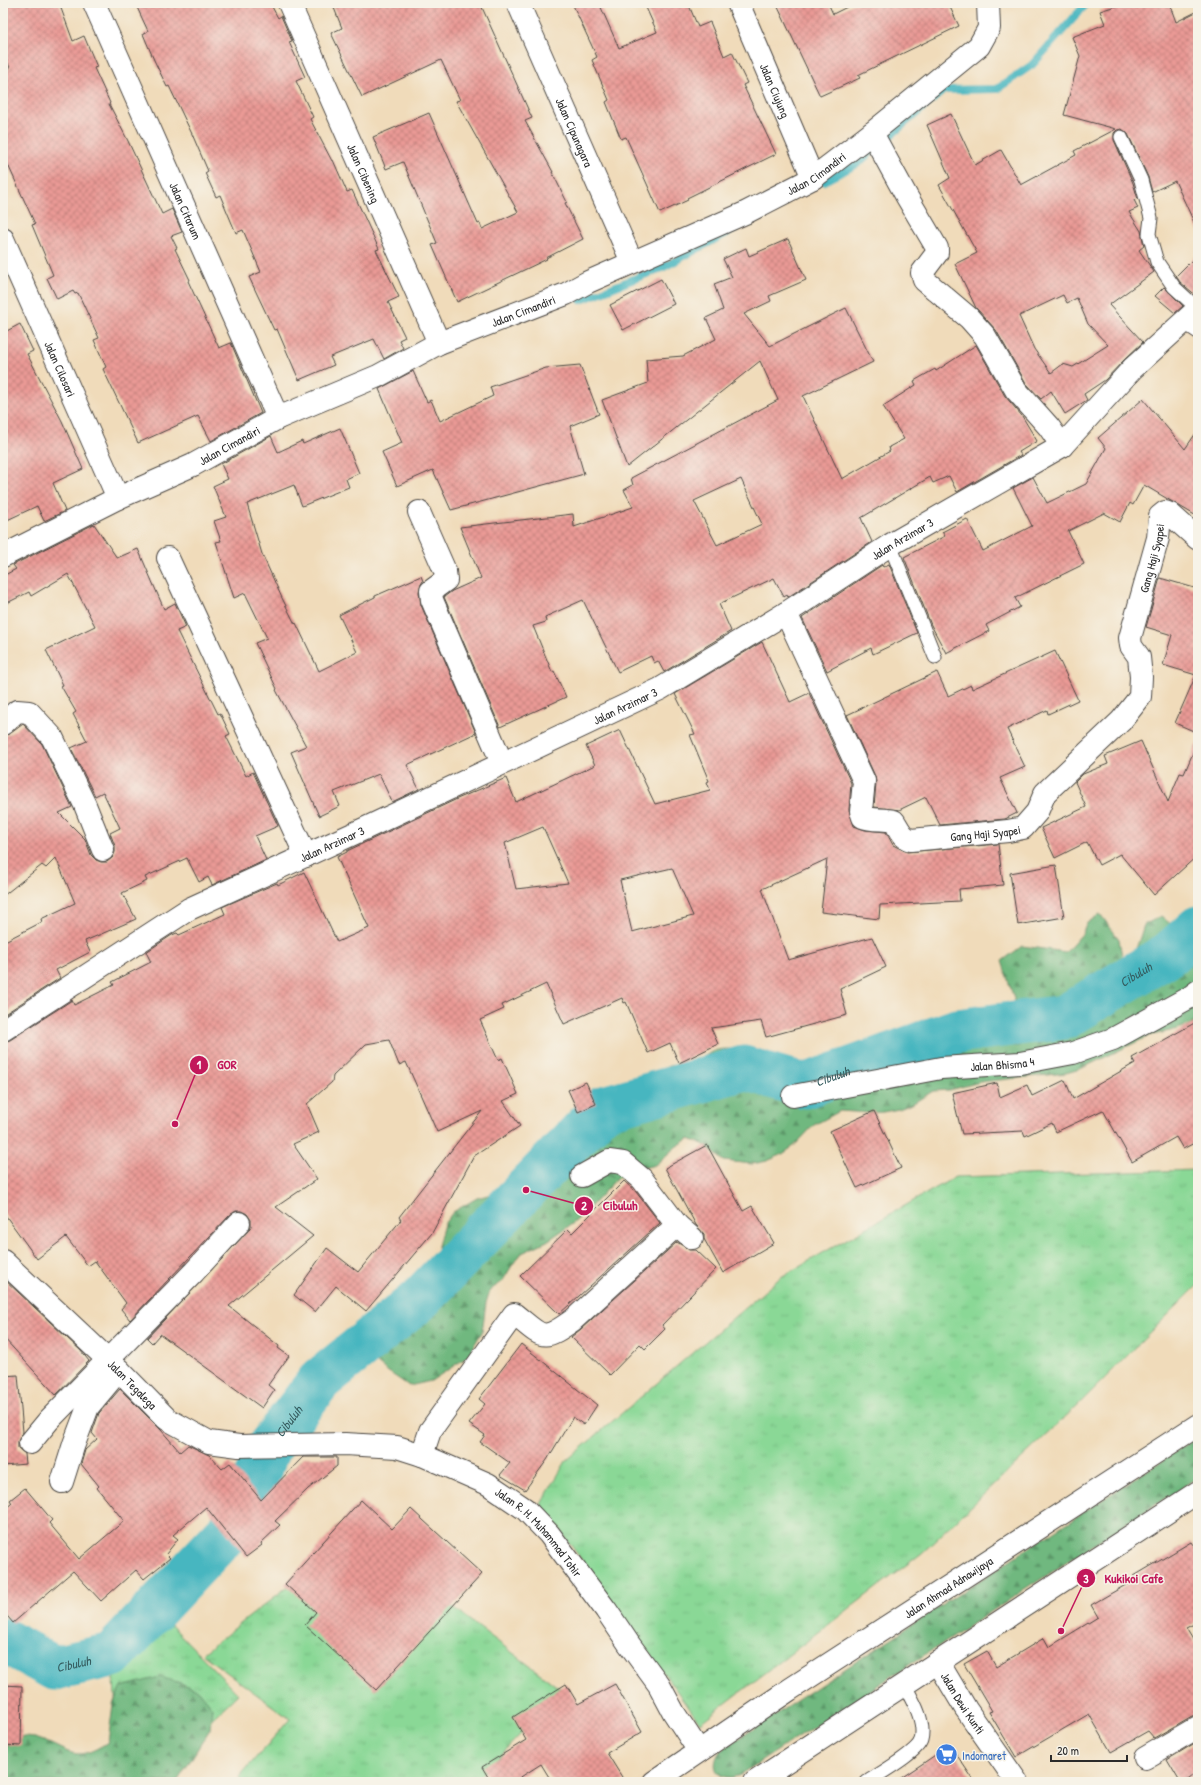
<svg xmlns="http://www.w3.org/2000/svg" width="1201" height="1785" font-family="'Patrick Hand',sans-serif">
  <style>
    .grass { fill: url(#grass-tufts); stroke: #5a8260 }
    .forest { fill: url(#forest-firs); stroke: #4d7255 }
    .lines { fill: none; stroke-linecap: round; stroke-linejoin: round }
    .stream { stroke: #47b6c0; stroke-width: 8 }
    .river { stroke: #47b6c0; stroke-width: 45 }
    .building { fill: url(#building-cross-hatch); fill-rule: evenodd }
    .lane-casing { stroke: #494540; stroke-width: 15 }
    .street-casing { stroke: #494540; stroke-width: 24 }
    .secondary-casing { stroke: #494540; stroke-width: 24 }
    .primary-casing { stroke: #494540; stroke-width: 24 }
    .lane { stroke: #fff; stroke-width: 13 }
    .street { stroke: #fff; stroke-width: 22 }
    .secondary { stroke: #fff; stroke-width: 22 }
    .primary { stroke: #fff; stroke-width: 22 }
    .labels { text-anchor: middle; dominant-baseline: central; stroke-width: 3; stroke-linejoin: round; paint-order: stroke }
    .street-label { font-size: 12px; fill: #2b2b2b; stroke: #f7f3e8 }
    .shop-label { font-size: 12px; fill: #366cbe; stroke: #f7f3e8; text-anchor: start }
    .water-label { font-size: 13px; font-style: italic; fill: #355c5f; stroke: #f7f3e8 }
    .leader { fill: none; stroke: #c2185b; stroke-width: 1.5 }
    .callout-dot { fill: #c2185b; stroke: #f7f3e8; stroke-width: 1.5 }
    .mark-label { font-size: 12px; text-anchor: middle; font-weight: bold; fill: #fff }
    .callout-label { font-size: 13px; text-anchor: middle; font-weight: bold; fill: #c2185b; stroke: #f7f3e8; stroke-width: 3; stroke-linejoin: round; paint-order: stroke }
  </style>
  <defs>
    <pattern id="grass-tufts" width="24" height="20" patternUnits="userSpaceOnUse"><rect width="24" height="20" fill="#8ad896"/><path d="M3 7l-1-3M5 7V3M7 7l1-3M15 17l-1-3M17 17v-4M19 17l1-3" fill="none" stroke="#77ba81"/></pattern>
    <pattern id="forest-firs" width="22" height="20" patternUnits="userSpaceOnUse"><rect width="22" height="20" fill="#6fb87f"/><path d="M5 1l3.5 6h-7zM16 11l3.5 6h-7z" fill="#5b9668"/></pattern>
    <pattern id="building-cross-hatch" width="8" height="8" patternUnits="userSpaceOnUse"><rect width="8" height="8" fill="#ea9a95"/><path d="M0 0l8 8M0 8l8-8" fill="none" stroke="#be7e7a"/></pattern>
  </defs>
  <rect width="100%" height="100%" fill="#f7f3e8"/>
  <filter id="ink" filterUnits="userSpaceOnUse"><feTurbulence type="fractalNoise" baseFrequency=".025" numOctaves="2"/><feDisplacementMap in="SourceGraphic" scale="8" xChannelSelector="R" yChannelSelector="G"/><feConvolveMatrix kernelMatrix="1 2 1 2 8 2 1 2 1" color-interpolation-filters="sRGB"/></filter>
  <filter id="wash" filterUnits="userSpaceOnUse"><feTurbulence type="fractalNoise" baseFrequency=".012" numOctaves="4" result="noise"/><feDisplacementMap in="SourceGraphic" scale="16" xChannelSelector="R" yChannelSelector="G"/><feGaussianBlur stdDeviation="0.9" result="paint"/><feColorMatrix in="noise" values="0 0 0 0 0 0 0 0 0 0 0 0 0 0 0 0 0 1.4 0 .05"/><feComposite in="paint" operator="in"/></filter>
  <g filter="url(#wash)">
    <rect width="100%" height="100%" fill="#f0dbba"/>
    <path class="grass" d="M1198,1170V1285L1082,1401L922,1553L700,1723L541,1504L566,1461L781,1277L955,1177Z
      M343,1543L369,1544L563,1691L474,1782H242L239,1777L290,1719L202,1654Z
      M169,1623L238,1694L153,1775L3,1782L118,1749L114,1679Z"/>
    <path class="forest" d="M1198,908V1022L1178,1029L1149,1036L1080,1069L1066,1073L980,1082L950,1090L933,1091L912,1104L899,1109L883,1112L869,1113L840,1111L814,1125L794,1146L781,1155L767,1161L752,1164L724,1161L703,1144L689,1139L677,1146L655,1165L627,1172L615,1180L584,1214L572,1224L547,1241L522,1253L513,1264L502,1282L490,1290L486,1303L482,1332L467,1357L431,1381L409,1386C388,1371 377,1367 363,1345L369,1333L390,1315L406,1293L434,1260L444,1224L453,1212L477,1198L502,1191L520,1167L531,1159L557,1147L578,1129L609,1096L633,1083L669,1066L698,1063C712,1048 720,1048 740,1050L745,1079L780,1093L807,1082L905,1065L903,1039L931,1040L953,1037L979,1050L1016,1032L1011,1018L1014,999L1002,961L1022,946L1066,952L1082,934L1087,923L1100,914L1119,939L1126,979L1144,925L1161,916L1173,926C1182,921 1192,917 1198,908Z
      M1198,1437V1477L740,1775C720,1783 708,1769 720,1751Z
      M160,1677L181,1683L199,1691L212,1707L210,1729L177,1782H3V1747L16,1736C22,1737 29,1737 35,1738C69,1748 72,1766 108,1742L113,1704L121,1687Z"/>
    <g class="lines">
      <path class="stream" d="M824,181L857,164L944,90L997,89L1032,65L1087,3
        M581,300L664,267L736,228"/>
      <path class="river" id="s1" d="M3,1640L54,1668L112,1655L237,1522L269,1447L320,1380L418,1301L604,1108L744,1068L805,1086L957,1031L1065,1017L1169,954L1198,928"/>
    </g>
    <g id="blocks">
      <path class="building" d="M3,3H59L73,41L84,36L97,67L94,68L110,103L109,104L128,141L162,214L172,209L182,232L171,236L177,248L175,249L190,280L188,281L219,348L231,343L261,413L211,441L198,416L138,443L103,369L106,367L94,340L99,338L78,293L75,294L73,291L57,299L47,278L53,275L32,225L35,224L3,154V71L10,68L3,51Z
        M135,3H270L278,18L281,16L292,41L289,42L305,77L296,81L313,117L310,119L332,161L333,160L347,192L352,190L379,249L376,250L399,297L388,302L405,337L399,340L403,348L384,359L374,339L330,357L334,365L299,380L277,329L274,330L249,277L261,272L243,230L236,233L220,195L216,197L205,173L208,171L192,134L169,86L167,87L154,60L143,34L148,31Z
        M332,3H480L532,118L525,121L553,172H552L567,202L565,203L583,239L546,258L547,259L457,302L432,245L437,243L403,162L386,169L373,137L429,113L478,224L480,223L482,229L518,212L456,101L460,100L441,60L362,97L331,33L342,28Z
        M572,3H599L619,48L657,32L644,3H688L698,27L710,22L724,56L732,52L747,83L743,85L776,154L687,198L688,200L660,213L626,137L621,139L606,102L609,100L592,60L597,57Z
        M776,3H828L833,14L855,3H948L959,26L858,75L860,78L820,96Z
        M1125,3H1169L1176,22L1198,11V231L1175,181L1152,192L1148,177L1128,134L1122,129L1117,130L1114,133V140L1133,183L1138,199L1134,200L1138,208L1129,212L1141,231L1144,246L1139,250L1154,272L1109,305L1143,342L1124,360L1105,380L1084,394L1087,400L1065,414L1051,391L1041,399L1026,383L996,330L976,308L955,264L977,253L939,185L950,178L927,125L951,114L975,165L1001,150L1021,185L1076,155L1074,151L1116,129L1064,115L1080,56L1072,37L1105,24L1100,11ZM1063,295L1067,303L1077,298L1088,324L1108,345L1073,367L1063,364L1051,373L1034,349L1019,316Z
        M788,239L806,280L769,296L771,301L744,314L770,346L846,308L873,362L803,396L842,479L890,451L889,447L904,439L883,406L916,385L914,381L935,369L936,371L976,345L1005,396L1022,416L1037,441L1019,452L1021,455L957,492L949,476L933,483L930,477L861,518L872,542L788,597L787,595L784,597L774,578L719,604L731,631L664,672L658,661L654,663L651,656L618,672L583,600L545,617L546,622L533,626L552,672L554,671L566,697L500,727L444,597L452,591L481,578L460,527L573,514L574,527L633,507L624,490L633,485L631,478L778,400L760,361L627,467L602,400L648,383L646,359L683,356L716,339L706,318L723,310L714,284L732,277L723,259L746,248L749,256ZM741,479L762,524L717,545L694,501Z
        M1198,254V297L1180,282L1176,276Z
        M661,279L674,304L623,330L610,305Z
        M1164,287L1183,306L1175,313L1155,296Z
        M20,324L33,351L27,354L62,421L83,469L53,483L65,511L44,521L37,506L3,522V333Z
        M580,365L599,414L570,426L584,474L451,510L433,470L397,486L382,452L402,443L379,389L413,371L427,402L431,400L440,421L493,396L490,387L546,368Z
        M1143,399L1185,449L1198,430V517L1144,485L1133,505L1130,503L1120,522L1104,513L1068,531L1084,564L1015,598L1020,607L986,625L989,631L946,653L931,625L904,557L945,536L942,532L967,519L983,551L1032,526L1013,488L1033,477L1047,503L1086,484L1106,448L1098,438Z
        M340,428L359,473L346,479L349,487L302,506L294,485L247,504L262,554L282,598L295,624L296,623L319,671L357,652L339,615L375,597V596L421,576L423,581L420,586L419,592L421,605L476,733L407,765L419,789L392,802L379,774L334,792L340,806L319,816L291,752L306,746L276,690L277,689L255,643L267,638L245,593L234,598L216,542L221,541L214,521L226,517L213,486L228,479L221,464L271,436L278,452L302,441L303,444Z
        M94,524L117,558L138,549L164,609L175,603L186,627L177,631L218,714L220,713L230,734L226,736L246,776L253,772L278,826L255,836L266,860L212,885L208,877L199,882L187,858L145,877L147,881L122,893L136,919L85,941L90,952L56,970L60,978L3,1015V942L42,922L41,919L75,903L56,858L46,868L42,865L3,896V736L11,733L23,724L42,744L72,807L59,813L85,839L91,855L96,860L101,862H107L113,857L115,852V846L110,833L120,828L103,792L95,796L71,748L87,741L73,714L76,712L61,686L63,685L46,650L95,626L68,574L31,596L29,592L3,605V576L16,569L13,565Z
        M889,564L917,633L873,654L871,648L827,671L802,618L882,565L883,567Z
        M1160,578L1198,589V733L1175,723L1196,675L1163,665L1172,635L1146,627Z
        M762,642L790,702L809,693L851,783L849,810L854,826L865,830L886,832L893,845L907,852L998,844L1003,885L959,889L960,901L880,905L879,919L821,912L827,859L762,889L788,960L872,937L886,967L840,989L847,1015L766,1037L761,1021L711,1028L718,1044L679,1063L670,1043L648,1053L626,1002L624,1003L622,998L564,1024L546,984L502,1005L504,1009L480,1020L498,1060L502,1058L518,1094L503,1101L520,1126L474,1156L432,1233L366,1311L336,1286L315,1312L294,1295L327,1248L358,1272L401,1220L399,1217L482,1111L437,1132L406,1062L399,1065L389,1040L366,1044L333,1076L332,1082L307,1104L319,1132L293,1144L317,1179L276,1207L313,1236L229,1306L279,1346L278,1348L289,1356L268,1385L274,1390L262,1408L160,1334L152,1343L147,1338L248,1231L251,1226V1220L247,1214L241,1211H236L230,1215L130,1320L121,1309L126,1303L95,1261L88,1266L66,1237L37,1259L3,1212V1042L10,1040L72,1000L74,1005L114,985L112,982L151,962L146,952L172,935L177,933L179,935L225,914L222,907L277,883L278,885L304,872L337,942L369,928L337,857L347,852V851L457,799L506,778L516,802L595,765L586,746L620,730L655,804L710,790L707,782L709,781L690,735L695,734L675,694ZM543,827L568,883L516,889L505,843ZM672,868L693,916L632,932L620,880Z
        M1055,651L1078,700L1048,714L1047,710L1007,729L1025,767L1000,778L1017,813L1005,819L940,825L926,797L899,810L874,807L876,782L875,776L847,715L937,672L948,696L971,685L972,689Z
        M1141,741L1168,802L1180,773L1184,774L1198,741V855L1154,895L1120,854L1099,865L1087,842L1055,858L1041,828L1086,807L1075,782L1083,774L1108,764L1105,756Z
        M1056,865L1064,917L1018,925L1010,873Z
        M1198,1021V1141L1183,1149L1176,1137L1132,1162L1103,1110L1056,1132L1052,1123L1025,1136L1023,1131L962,1134L952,1093L997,1083L1000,1097L1027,1085L1032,1096L1065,1080L1073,1099L1135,1063L1132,1058Z
        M586,1082L596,1104L578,1112L568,1090Z
        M874,1111L901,1168L857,1188L830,1131Z
        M707,1145L743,1211L752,1206L774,1243L723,1273L704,1239V1234L696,1225L665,1168Z
        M624,1181L636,1192L660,1223L559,1314L520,1276L568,1229L572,1233Z
        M677,1242L689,1250H696L716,1269L662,1325L665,1329L645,1349L640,1344L610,1375L571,1337L581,1329Z
        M3,1278L81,1351L89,1361L56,1395L3,1337Z
        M521,1344L597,1405L584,1425L573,1417L547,1460L525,1490L500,1475L510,1463L480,1442L485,1435L469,1424L485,1404L479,1399Z
        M18,1375L23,1432L18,1441V1448L25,1454L26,1464L3,1466V1376Z
        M120,1389L161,1430L180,1452L188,1445L209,1455L222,1469L230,1463L261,1500L303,1457H337V1466L308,1489L275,1521L280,1525L261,1543L262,1545L246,1557L206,1507L173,1535L178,1539L166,1554L170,1558L144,1579L136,1570L101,1601L73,1571L13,1623L3,1611V1511L12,1503L10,1500L25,1488L52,1520L49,1523L79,1559L124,1521L97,1488L99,1486L81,1464L85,1450L97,1439L92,1433L99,1413Z
        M361,1500L392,1529L411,1509L482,1574L376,1690L305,1625L316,1612L285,1584Z
        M1191,1542L1198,1552V1622L1186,1628L1198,1648V1715L1192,1716L1154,1738L1148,1731L1111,1752L1089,1714L1016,1757L989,1712L992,1711L964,1664L987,1651L996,1667L1044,1638L1049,1647L1098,1617L1091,1605L1136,1579L1134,1576Z
        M566,1684L578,1704L615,1684L642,1732L607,1753L625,1782H552L541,1764L513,1782H491L482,1767L526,1740L513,1717Z
        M3,1685L22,1686L21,1746L3,1745Z
        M1198,1741V1771L1184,1782H1180L1167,1760Z
        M950,1745L975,1782H895L922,1764Z"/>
    </g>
  </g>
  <g filter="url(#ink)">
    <use href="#blocks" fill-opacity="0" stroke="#494540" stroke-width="1"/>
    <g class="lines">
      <defs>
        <path id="lane" d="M1121,137L1141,180L1151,218L1149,234L1157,262L1174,287L1198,309
          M1183,322L1198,332
          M890,545L935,657
          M772,1771L782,1782
          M867,1782C879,1774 918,1752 921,1740C926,1721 912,1699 904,1684"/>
        <g id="street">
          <path id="s2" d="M94,3L278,418"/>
          <path id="s3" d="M289,3L439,343"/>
          <path id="s4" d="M518,3L632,262"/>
          <path id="s5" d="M738,3L813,178"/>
          <path d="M872,133L907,197L937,248V253L922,273L924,280L969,318L985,336L1016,390L1049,427L1062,446"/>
          <path id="s6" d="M3,239L118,498"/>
          <path d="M419,512L445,571L446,580L431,591L432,600L502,763"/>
          <path id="s7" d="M3,556L118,498L193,465L278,418L378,376L439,343L566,294L588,282L745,213L813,178L872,133L979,46L989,28L988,3"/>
          <path d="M168,558L306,856"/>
          <path id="s8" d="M786,613L864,781L861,811L863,817C873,821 884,818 894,821C899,829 902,838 911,840L1008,831L1023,828L1037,812L1045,793L1121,721L1140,697L1141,677L1139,657L1131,646L1130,638L1158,538L1160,516L1165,512L1170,514L1198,539"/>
          <path d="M3,724L17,711L29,712L52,737L85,805L103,850"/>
          <path id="s9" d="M3,1030L189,909L366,828L660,689L786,613L890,545L1062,446L1133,368L1198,309"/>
          <path id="s10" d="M793,1096L941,1068L1020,1063L1073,1053L1113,1039L1190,997L1198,991"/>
          <path d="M582,1176L609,1161L623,1163L642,1179L677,1225L692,1238"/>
          <path d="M30,1443L49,1420L194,1272L239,1223"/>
          <path d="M422,1455L430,1431L514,1314C543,1337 541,1343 573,1320L677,1225"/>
          <path d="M62,1482L74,1444L88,1407L119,1370"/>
          <path id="s11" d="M938,1662L966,1709L1017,1782"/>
          <path d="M1145,1758L1198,1727"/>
        </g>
        <g id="secondary">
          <path id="s12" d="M3,1261L119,1370L167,1419L209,1442L239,1446L345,1444L397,1447L422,1455L488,1484L525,1509L549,1534L606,1610L629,1644L659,1685L674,1713L699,1751"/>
        </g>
        <g id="primary">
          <path id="s13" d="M654,1782L789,1690L1198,1425"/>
          <path d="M755,1782L1198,1492"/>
        </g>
      </defs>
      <use href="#lane" class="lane-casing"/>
      <use href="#street" class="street-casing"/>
      <use href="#secondary" class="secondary-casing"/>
      <use href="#primary" class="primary-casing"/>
      <use href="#lane" class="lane"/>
      <use href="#street" class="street"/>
      <use href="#secondary" class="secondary"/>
      <use href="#primary" class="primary"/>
    </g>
  </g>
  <defs>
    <symbol id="supermarket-disc" viewBox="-11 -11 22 22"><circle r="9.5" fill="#3f7fe0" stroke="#f7f3e8"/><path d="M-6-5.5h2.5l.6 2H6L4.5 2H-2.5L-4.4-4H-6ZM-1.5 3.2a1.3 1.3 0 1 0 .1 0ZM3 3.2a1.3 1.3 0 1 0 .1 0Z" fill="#fff"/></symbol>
  </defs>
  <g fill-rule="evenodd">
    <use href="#supermarket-disc" x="934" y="1742" width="25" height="25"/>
  </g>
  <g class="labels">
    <g class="street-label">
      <text stroke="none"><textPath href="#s5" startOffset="95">Jalan Ciujung</textPath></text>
      <text stroke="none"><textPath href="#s4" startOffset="141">Jalan Cipunagara</textPath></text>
      <text stroke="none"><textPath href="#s7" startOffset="900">Jalan Cimandiri</textPath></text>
      <text stroke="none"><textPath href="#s3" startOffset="186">Jalan Cibening</textPath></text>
      <text stroke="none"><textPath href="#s2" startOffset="227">Jalan Citarum</textPath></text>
      <text stroke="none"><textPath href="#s7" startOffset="576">Jalan Cimandiri</textPath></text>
      <text stroke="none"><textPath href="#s6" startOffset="142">Jalan Cilosari</textPath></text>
      <text stroke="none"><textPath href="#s7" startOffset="252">Jalan Cimandiri</textPath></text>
      <text stroke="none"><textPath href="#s9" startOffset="1027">Jalan Arzimar 3</textPath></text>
      <text stroke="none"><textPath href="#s8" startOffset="714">Gang Haji Syapei</textPath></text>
      <text stroke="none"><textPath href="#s9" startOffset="703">Jalan Arzimar 3</textPath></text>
      <text stroke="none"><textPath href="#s8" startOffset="354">Gang Haji Syapei</textPath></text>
      <text stroke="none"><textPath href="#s9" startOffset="379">Jalan Arzimar 3</textPath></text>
      <text stroke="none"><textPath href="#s10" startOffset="212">Jalan Bhisma 4</textPath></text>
      <text stroke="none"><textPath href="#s12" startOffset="179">Jalan Tegalega</textPath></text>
      <text stroke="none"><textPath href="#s12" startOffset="633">Jalan R. H. Muhammad Tohir</textPath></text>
      <text stroke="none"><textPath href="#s13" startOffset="353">Jalan Ahmad Adnawijaya</textPath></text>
      <text stroke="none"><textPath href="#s11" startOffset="48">Jalan Dewi Kunti</textPath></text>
    </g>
    <g class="shop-label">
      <text x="962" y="1755">Indomaret</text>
    </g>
    <g class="water-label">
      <text stroke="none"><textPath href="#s1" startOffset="1422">Cibuluh</textPath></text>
      <text stroke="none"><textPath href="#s1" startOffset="1098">Cibuluh</textPath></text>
      <text stroke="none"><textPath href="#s1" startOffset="414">Cibuluh</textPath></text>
      <text stroke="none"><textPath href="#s1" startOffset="78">Cibuluh</textPath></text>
    </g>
  </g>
  <path class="leader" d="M175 1124L199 1065M526 1190L584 1206M1061 1631L1086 1578"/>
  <g class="callout-dot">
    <circle cx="175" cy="1124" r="4"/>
    <circle cx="526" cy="1190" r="4"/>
    <circle cx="1061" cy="1631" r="4"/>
    <circle cx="199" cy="1065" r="10"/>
    <circle cx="584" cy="1206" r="10"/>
    <circle cx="1086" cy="1578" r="10"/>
  </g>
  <g class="mark-label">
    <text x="199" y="1069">1</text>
    <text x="584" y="1210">2</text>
    <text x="1086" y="1583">3</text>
  </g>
  <g class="callout-label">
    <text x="227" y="1069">GOR</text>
    <text x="620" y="1210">Cibuluh</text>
    <text x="1134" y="1583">Kukikoi Cafe</text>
  </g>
  <rect width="1201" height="1785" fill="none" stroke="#f7f3e8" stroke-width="16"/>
  <path d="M1051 1755v6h76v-6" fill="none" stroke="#2b2b2b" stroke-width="2"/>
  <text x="1057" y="1755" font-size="12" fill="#2b2b2b" stroke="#f7f3e8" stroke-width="3" paint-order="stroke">20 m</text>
</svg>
